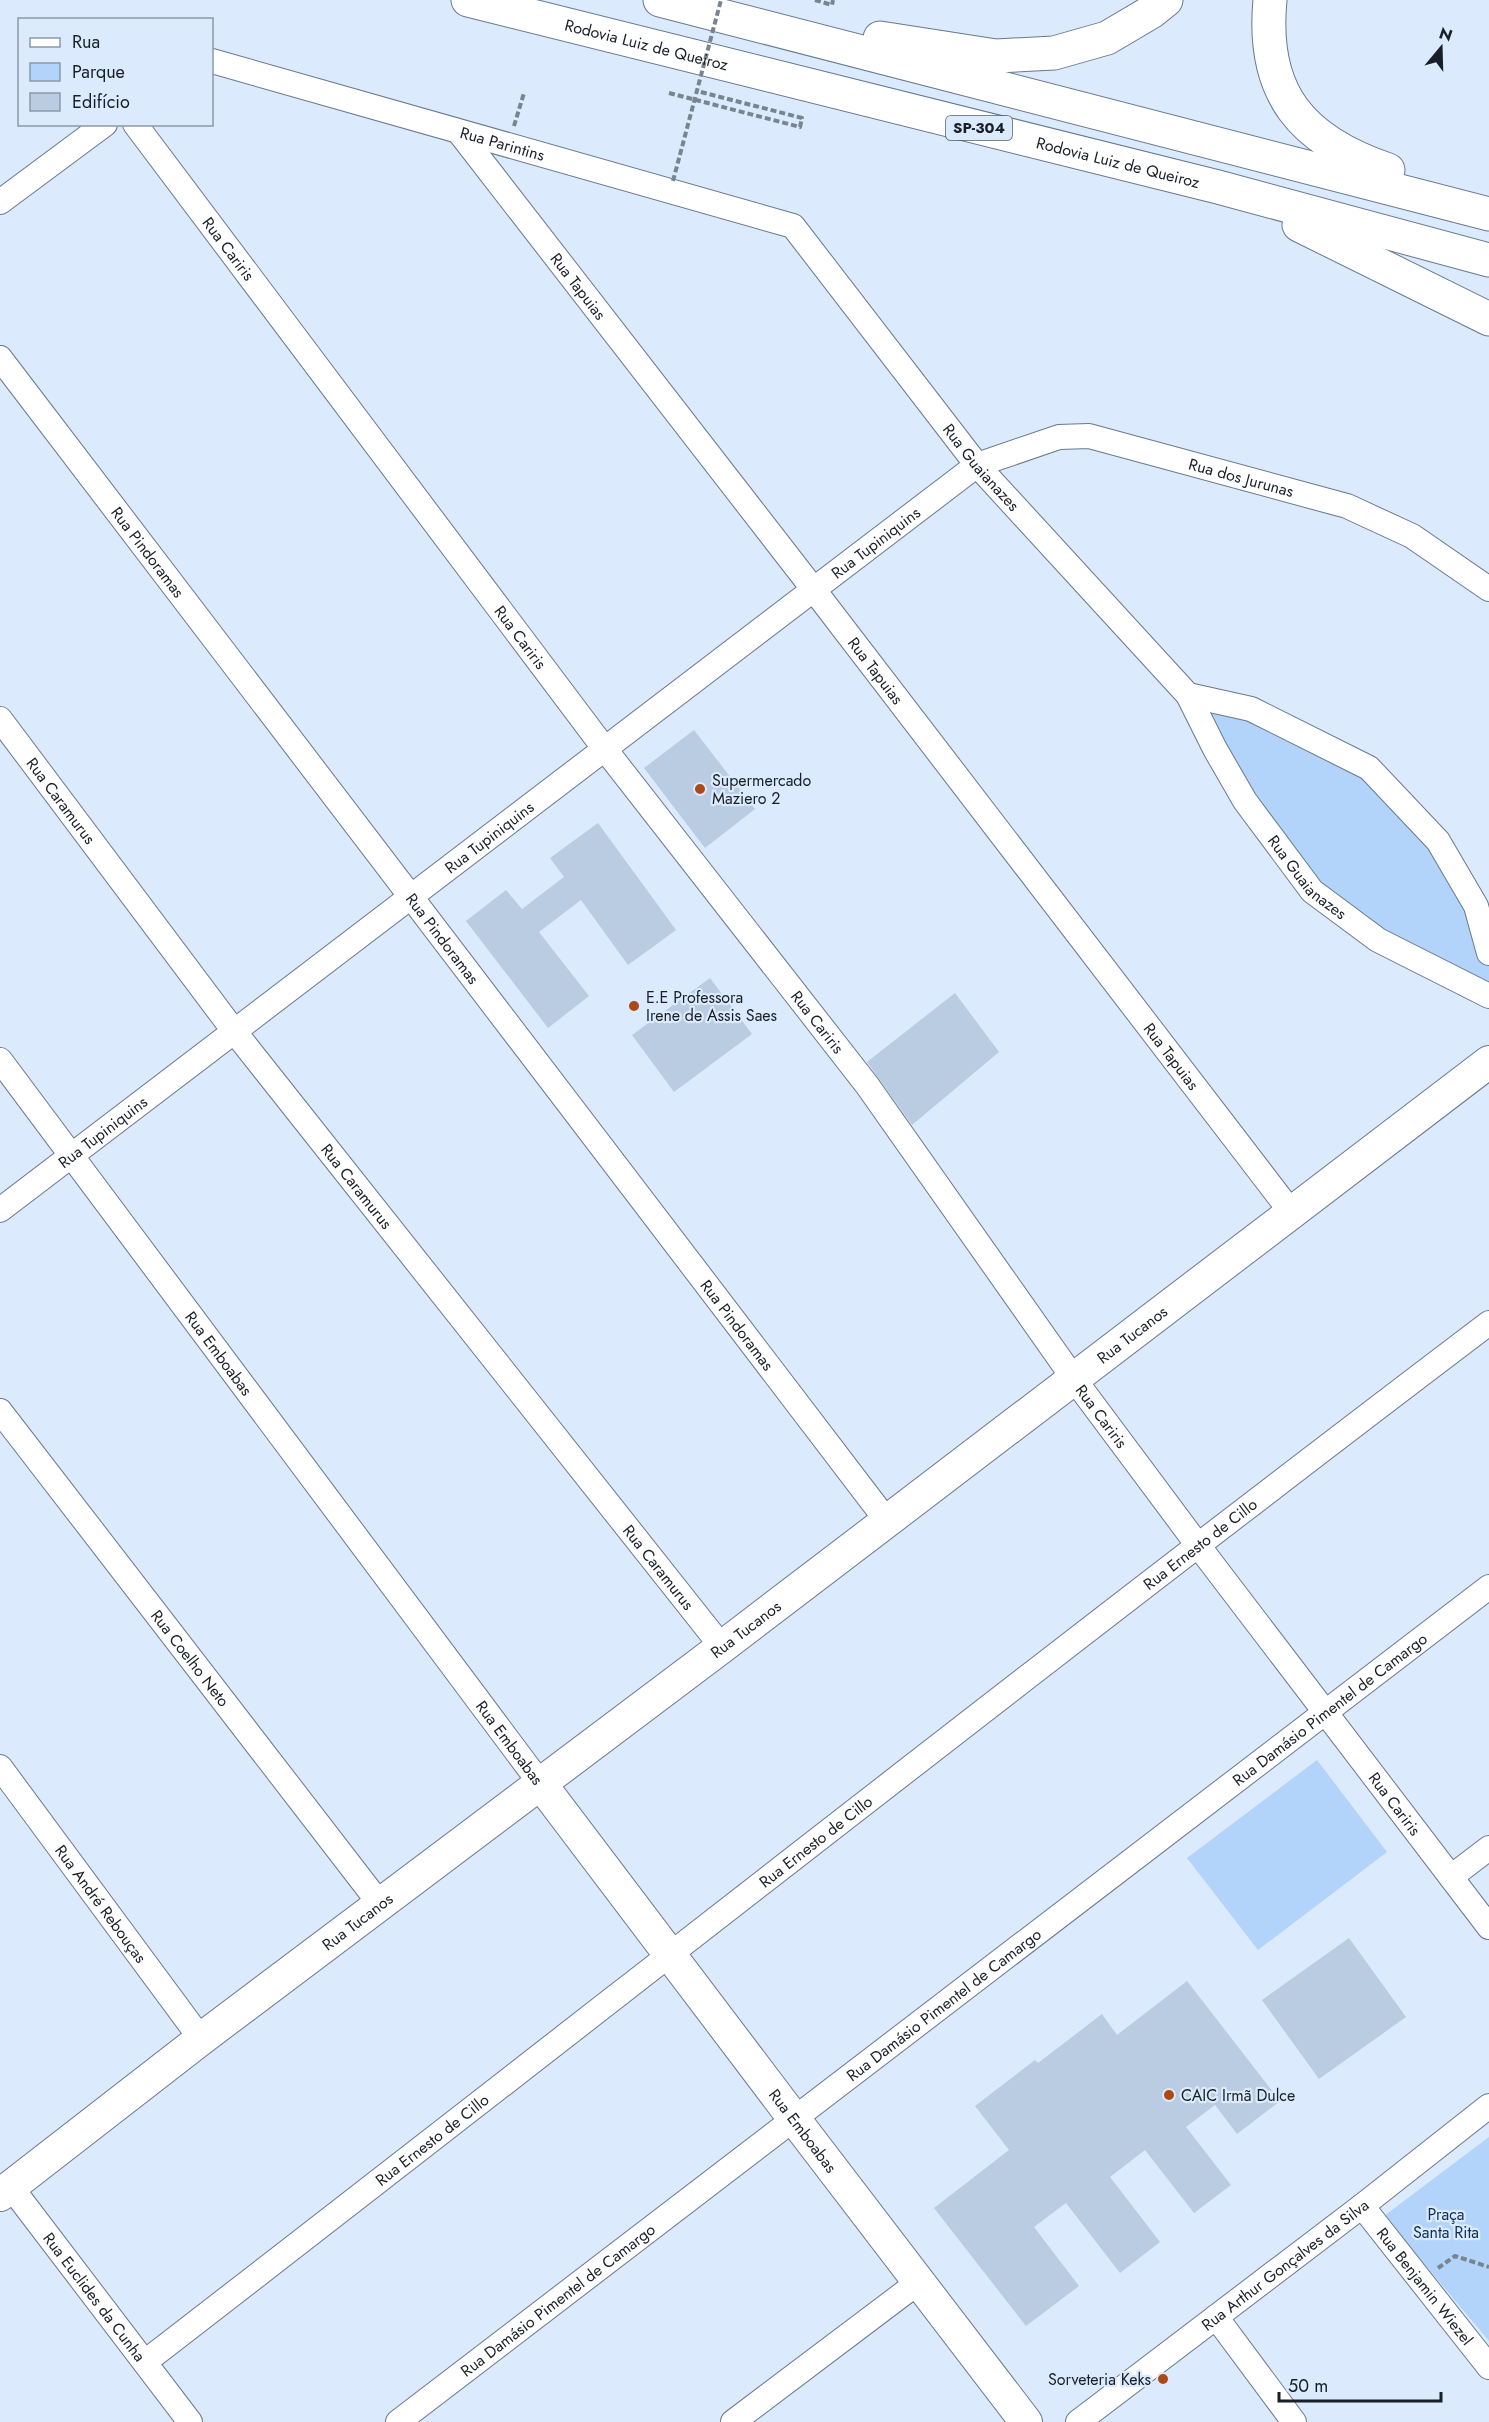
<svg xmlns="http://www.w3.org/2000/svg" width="1489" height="2422" font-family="Jost,sans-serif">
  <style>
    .green { fill: #b2d3fa }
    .building { fill: #bacce2 }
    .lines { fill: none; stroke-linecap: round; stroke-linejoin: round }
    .minor-casing { stroke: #68798d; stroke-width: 26 }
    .tertiary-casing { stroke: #68798d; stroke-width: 34 }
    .motorway-casing { stroke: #68798d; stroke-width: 35 }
    .path { stroke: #798491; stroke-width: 4; stroke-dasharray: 6 3; stroke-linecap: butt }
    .minor { stroke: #fff; stroke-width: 24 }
    .tertiary { stroke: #fff; stroke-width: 32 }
    .motorway { stroke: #fff; stroke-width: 33 }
    .path-bridge { stroke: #798491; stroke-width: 4; stroke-dasharray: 6 3; stroke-linecap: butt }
    .poi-dot { fill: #ad4917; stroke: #dbeafc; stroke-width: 2 }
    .labels { text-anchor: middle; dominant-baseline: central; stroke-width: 4.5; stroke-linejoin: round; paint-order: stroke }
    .shield { fill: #dbeafc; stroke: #525c67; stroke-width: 1.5 }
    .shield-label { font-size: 15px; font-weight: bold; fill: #181f27 }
    .street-label { font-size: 16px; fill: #181f27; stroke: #dbeafc }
    .poi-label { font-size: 16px; fill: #181f27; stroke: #dbeafc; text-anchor: start }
    .park-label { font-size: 16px; fill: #0c2f54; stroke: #dbeafc }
  </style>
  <rect width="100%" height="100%" fill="#dbeafc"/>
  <path class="green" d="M1188,695L1369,768L1438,841L1489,953V996L1312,891Z
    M1317,1760L1387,1852L1258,1950L1187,1858Z
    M1489,2137V2341L1384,2216Z"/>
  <path class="building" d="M694,730L755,809L705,848L644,768Z
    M598,823L676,930L628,965L581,900L539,932L589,996L548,1028L466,921L506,890L522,909L564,877L550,858Z
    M710,978L752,1034L674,1092L632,1035Z
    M955,993L999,1052L912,1125L867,1062Z
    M1349,1938L1406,2017L1319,2079L1262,2000Z
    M1187,1981L1280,2101L1237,2134L1215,2105L1186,2127L1231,2185L1194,2213L1145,2150L1110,2177L1160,2242L1120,2273L1066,2203L1034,2227L1079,2286L1026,2326L934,2208L1009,2150L975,2106L1035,2060L1038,2063L1102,2014L1117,2035Z"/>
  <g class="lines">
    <defs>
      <g id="minor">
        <path id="s1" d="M212,61L793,226L977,465L1188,695L1215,749L1245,801L1312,891L1378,940L1489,996"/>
        <path id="s2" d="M135,124L604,748L867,1085L1074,1379L1197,1544L1489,1927"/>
        <path id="s3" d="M459,132L814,590L1291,1212"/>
        <path d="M0,202L105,124"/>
        <path id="s4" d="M0,358L887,1521"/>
        <path d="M1188,695L1251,709L1369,768L1438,841L1476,906L1489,953"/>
        <path id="s5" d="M0,719L234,1031L722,1647"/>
        <path id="s6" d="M0,1060L540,1783"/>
        <path id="s7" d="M0,1210L977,465L1059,437L1089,436L1347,506L1412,536L1489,589"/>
        <path id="s8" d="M0,1411L380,1904"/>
        <path id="s9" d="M0,1767L201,2039"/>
        <path d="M1451,1877L1489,1848"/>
        <path id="s10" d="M11,2187L190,2422"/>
        <path id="s11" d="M1362,2206L1489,2367"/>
        <path d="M1216,2317L1294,2422"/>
        <path id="s12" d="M145,2362C593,2016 1038,1665 1489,1323"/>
        <path id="s13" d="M398,2422L1489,1587"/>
        <path d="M733,2422L920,2281"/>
        <path id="s14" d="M1078,2422L1362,2206L1489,2106"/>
      </g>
      <g id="tertiary">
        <path id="s15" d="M540,1783L795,2120L1026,2422"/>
        <path id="s16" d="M0,2195L201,2039L722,1647L1489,1062"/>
      </g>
      <g id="motorway">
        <path id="s17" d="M468,0L1218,187L1489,260"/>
        <path d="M660,0L1489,214"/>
        <path d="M1270,0C1261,94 1302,141 1388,170"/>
        <path d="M880,38L996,56L1054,53L1107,38L1151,12L1166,0"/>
        <path d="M1299,225L1489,319"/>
      </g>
    </defs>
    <use href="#minor" class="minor-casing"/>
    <use href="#tertiary" class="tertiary-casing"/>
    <use href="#motorway" class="motorway-casing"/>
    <path class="path" d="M815,0L832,5L833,0
      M669,93L800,127L802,118L697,91
      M514,126L524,93
      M1438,2268L1455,2256L1489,2267"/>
    <use href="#minor" class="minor"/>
    <use href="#tertiary" class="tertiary"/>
    <use href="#motorway" class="motorway"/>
    <path class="path-bridge" d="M673,181L721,0"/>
  </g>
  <g class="poi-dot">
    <circle cx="700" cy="789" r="6"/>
    <circle cx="634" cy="1006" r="6"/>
    <circle cx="1169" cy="2095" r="6"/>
    <circle cx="1163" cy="2379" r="6"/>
  </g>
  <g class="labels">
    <rect class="shield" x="946" y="116" width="66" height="24" rx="4.5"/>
    <g class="shield-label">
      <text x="979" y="128">SP-304</text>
    </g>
    <g class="street-label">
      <text stroke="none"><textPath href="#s17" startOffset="184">Rodovia Luiz de Queiroz</textPath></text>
      <text stroke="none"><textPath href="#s1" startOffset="302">Rua Parintins</textPath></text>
      <text stroke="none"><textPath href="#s17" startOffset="670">Rodovia Luiz de Queiroz</textPath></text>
      <text stroke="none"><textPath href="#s2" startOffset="156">Rua Cariris</textPath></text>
      <text stroke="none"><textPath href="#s3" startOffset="195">Rua Tapuias</textPath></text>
      <text stroke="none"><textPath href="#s1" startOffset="910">Rua Guaianazes</textPath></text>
      <text stroke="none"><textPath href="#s7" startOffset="1503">Rua dos Jurunas</textPath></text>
      <text stroke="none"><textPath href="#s7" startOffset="1101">Rua Tupiniquins</textPath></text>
      <text stroke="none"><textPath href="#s4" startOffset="244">Rua Pindoramas</textPath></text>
      <text stroke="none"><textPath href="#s2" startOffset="642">Rua Cariris</textPath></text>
      <text stroke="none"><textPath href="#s3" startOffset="681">Rua Tapuias</textPath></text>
      <text stroke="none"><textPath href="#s5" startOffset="102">Rua Caramurus</textPath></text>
      <text stroke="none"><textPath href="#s7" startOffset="615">Rua Tupiniquins</textPath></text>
      <text stroke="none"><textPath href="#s1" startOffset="1437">Rua Guaianazes</textPath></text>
      <text stroke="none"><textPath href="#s4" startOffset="730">Rua Pindoramas</textPath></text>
      <text stroke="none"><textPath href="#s2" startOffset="1128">Rua Cariris</textPath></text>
      <text stroke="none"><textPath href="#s3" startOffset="1167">Rua Tapuias</textPath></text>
      <text stroke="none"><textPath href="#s7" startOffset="129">Rua Tupiniquins</textPath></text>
      <text stroke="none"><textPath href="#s5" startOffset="588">Rua Caramurus</textPath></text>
      <text stroke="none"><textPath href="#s4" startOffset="1216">Rua Pindoramas</textPath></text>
      <text stroke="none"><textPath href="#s16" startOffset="1422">Rua Tucanos</textPath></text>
      <text stroke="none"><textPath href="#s6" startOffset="366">Rua Emboabas</textPath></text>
      <text stroke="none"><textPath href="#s2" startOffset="1614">Rua Cariris</textPath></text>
      <text stroke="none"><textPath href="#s12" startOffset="1335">Rua Ernesto de Cillo</textPath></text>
      <text stroke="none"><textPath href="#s5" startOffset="1074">Rua Caramurus</textPath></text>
      <text stroke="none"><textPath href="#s16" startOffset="936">Rua Tucanos</textPath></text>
      <text stroke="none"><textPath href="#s8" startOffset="312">Rua Coelho Neto</textPath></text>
      <text stroke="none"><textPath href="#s13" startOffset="1173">Rua Damásio Pimentel de Camargo</textPath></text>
      <text stroke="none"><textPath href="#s6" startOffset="852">Rua Emboabas</textPath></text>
      <text stroke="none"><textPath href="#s2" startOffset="2100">Rua Cariris</textPath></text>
      <text stroke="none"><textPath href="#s12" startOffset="849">Rua Ernesto de Cillo</textPath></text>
      <text stroke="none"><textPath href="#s9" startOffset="170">Rua André Rebouças</textPath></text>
      <text stroke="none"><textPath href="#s16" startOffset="450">Rua Tucanos</textPath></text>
      <text stroke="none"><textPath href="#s13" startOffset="687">Rua Damásio Pimentel de Camargo</textPath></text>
      <text stroke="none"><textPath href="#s15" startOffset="436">Rua Emboabas</textPath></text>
      <text stroke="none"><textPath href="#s12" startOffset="363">Rua Ernesto de Cillo</textPath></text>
      <text stroke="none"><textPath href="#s14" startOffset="260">Rua Arthur Gonçalves da Silva</textPath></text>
      <text stroke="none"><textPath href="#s11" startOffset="102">Rua Benjamin Wiezel</textPath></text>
      <text stroke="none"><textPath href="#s10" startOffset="138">Rua Euclides da Cunha</textPath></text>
      <text stroke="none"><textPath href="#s13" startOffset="201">Rua Damásio Pimentel de Camargo</textPath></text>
    </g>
    <g class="poi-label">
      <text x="712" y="780">Supermercado<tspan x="712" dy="18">Maziero 2</tspan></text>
      <text x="646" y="997">E.E Professora<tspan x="646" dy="18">Irene de Assis Saes</tspan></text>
      <text x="1181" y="2095">CAIC Irmã Dulce</text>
      <text x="1151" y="2379" text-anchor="end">Sorveteria Keks</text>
    </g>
    <g class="park-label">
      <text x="1446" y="2214">Praça<tspan x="1446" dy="18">Santa Rita</tspan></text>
    </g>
  </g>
  <rect x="18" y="18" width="195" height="108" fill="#dbeafc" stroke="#8d99a7" stroke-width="1.5"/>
  <rect x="30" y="38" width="30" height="9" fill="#ffffff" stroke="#8d99a7" stroke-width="1.5"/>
  <text x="72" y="48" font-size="18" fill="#181f27">Rua</text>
  <rect x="30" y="63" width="30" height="18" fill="#b2d3fa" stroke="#8d99a7" stroke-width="1.5"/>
  <text x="72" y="78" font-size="18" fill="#181f27">Parque</text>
  <rect x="30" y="93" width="30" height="18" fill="#bacce2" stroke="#8d99a7" stroke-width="1.5"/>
  <text x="72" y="108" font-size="18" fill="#181f27">Edifício</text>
  <g transform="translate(1441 48) rotate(19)" stroke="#dbeafc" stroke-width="4.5" paint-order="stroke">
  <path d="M0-4.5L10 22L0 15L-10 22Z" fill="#181f27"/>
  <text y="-9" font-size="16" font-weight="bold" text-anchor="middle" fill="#181f27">N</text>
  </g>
  <path d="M1279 2392v9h162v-9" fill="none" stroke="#181f27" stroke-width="3"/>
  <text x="1288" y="2392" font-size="18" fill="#181f27" stroke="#dbeafc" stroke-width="4.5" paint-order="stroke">50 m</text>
</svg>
